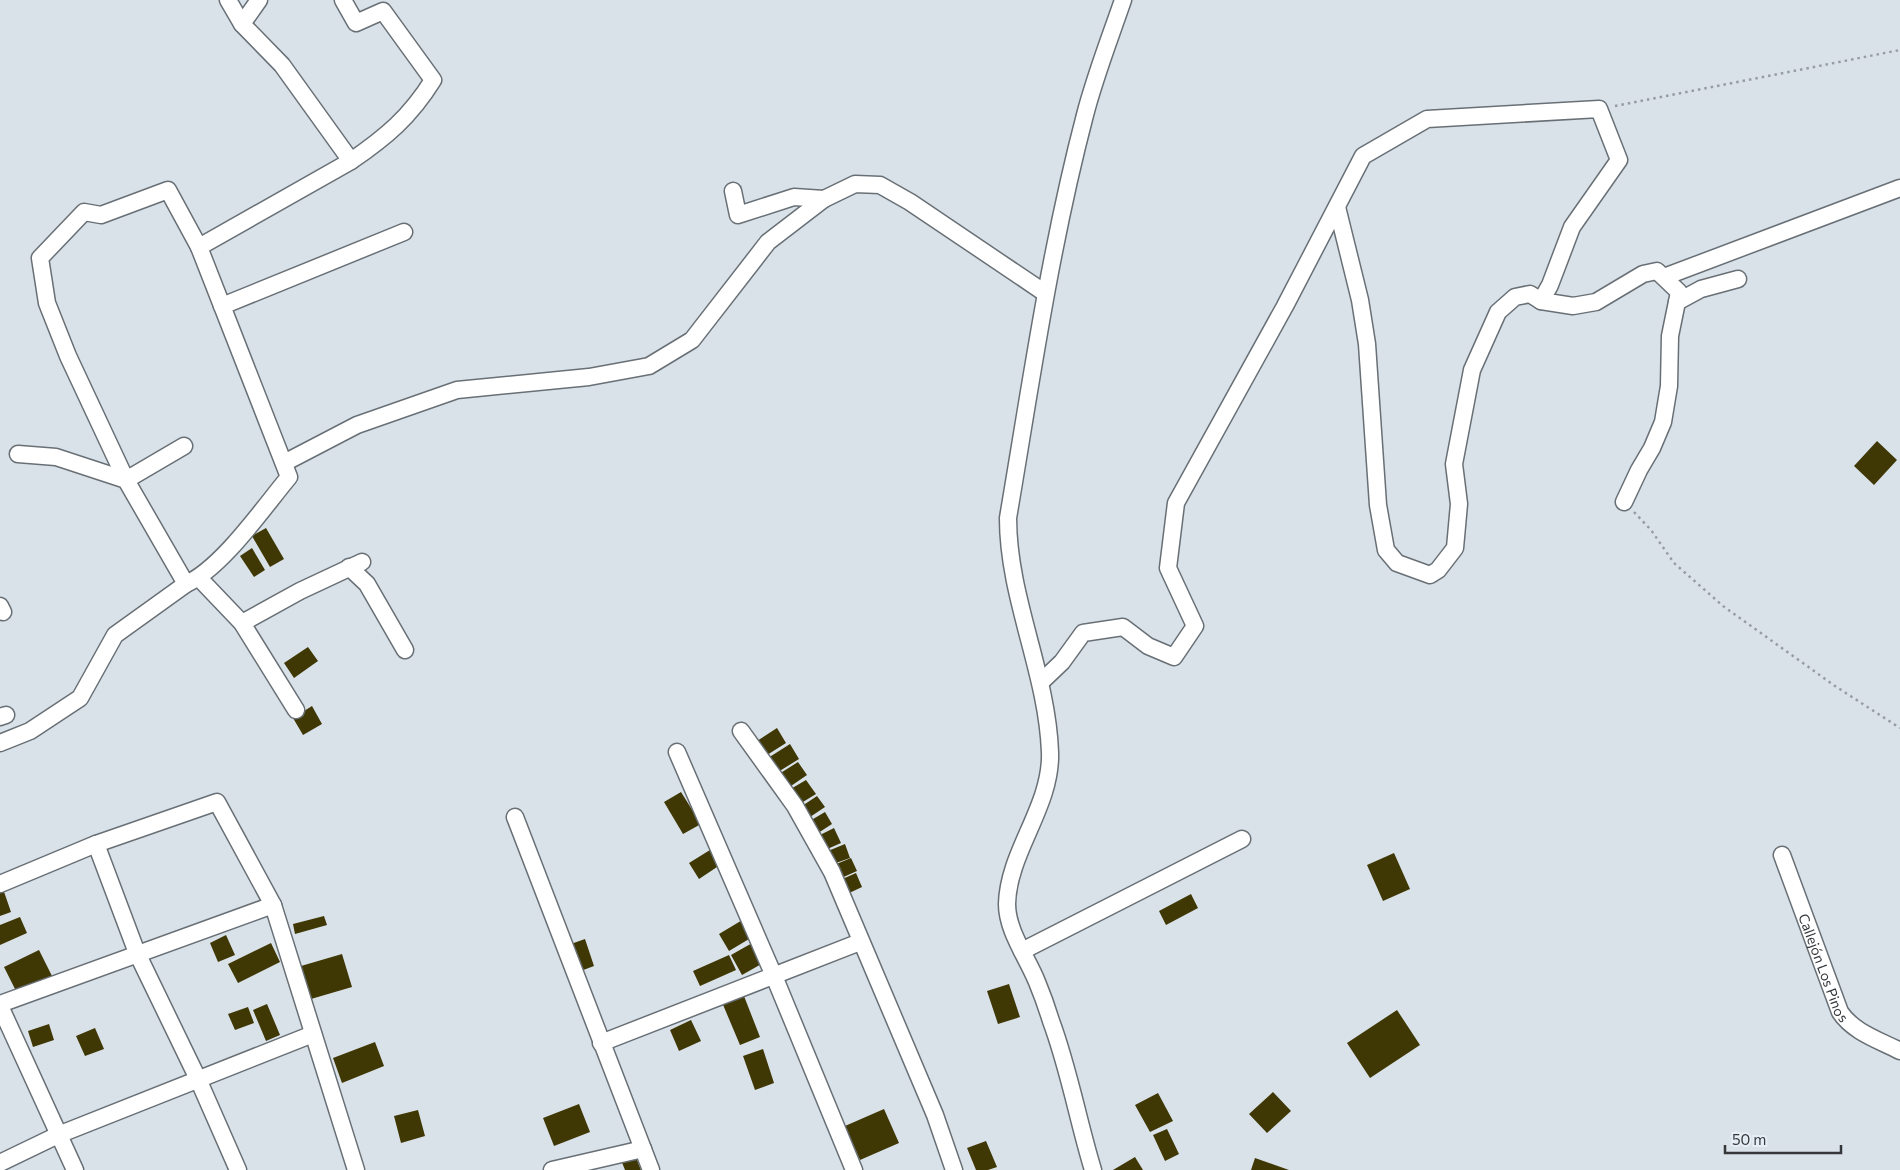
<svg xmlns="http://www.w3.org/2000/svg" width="1900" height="1170" font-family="Commissioner,sans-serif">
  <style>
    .building { fill: #3f3704 }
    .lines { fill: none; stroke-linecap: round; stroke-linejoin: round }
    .minor-casing { stroke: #687076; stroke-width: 19 }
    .path { stroke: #969ca2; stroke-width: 2.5; stroke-dasharray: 2.5 4; stroke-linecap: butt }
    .minor { stroke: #fff; stroke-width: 16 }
    .labels { text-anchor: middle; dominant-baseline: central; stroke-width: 5; stroke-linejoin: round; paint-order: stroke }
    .street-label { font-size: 14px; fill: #34373a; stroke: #e7eff6 }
  </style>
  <rect width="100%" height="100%" fill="#dae2e9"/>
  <path class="building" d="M1877,441L1897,460L1874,485L1854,466Z
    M266,528L284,559L270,567L252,536Z
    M252,548L265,570L254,577L240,556Z
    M308,647L318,661L294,678L284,663Z
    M312,706L322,724L303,735L293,718Z
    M777,728L786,743L767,755L757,741Z
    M790,744L799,759L778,772L768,758Z
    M798,762L807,775L788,788L779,774Z
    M806,780L816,794L798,805L789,790Z
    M681,792L701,824L683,834L664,802Z
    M817,796L825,807L807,819L799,808Z
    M825,812L832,824L815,835L808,822Z
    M834,828L841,843L825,850L818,836Z
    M845,844L850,858L833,864L828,851Z
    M710,850L720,865L699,879L689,863Z
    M1394,853L1410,889L1383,901L1367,865Z
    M851,858L857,871L839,879L834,865Z
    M856,873L862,887L845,895L838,881Z
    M2,886L11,912L0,916V887Z
    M1191,894L1198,908L1166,925L1159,911Z
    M324,916L327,925L295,934L293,924Z
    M20,917L27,933L0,945V925Z
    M744,919L754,936L729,951L719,934Z
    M226,935L235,955L218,962L210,943Z
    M585,939L594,966L578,972L568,945Z
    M754,942L765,962L742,975L731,955Z
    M271,943L280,962L238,983L228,964Z
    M39,950L52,976L17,993L4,967Z
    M342,954L352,987L311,999L301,966Z
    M729,955L736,970L700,986L693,971Z
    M1009,984L1020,1017L998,1024L987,991Z
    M742,991L760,1037L740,1045L721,1000Z
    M267,1004L280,1035L266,1041L253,1010Z
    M248,1007L254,1023L235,1030L228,1014Z
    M1397,1010L1420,1045L1370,1078L1347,1043Z
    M691,1020L701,1041L679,1051L670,1030Z
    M49,1024L54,1040L33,1047L28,1031Z
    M95,1028L104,1049L85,1056L76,1036Z
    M375,1042L384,1066L342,1083L333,1058Z
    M763,1049L774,1083L755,1090L743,1056Z
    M1273,1092L1291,1111L1267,1133L1249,1114Z
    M1158,1093L1173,1121L1150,1132L1135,1105Z
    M579,1104L590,1132L554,1146L543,1118Z
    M884,1109L899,1143L860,1160L845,1126Z
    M418,1110L425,1136L401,1143L394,1116Z
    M1167,1129L1179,1154L1165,1161L1153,1135Z
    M986,1141L997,1167L988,1170H976L967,1148Z
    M635,1155L641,1170H625L621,1160Z
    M1135,1157L1143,1170H1113Z
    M1255,1158L1289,1170H1251Z"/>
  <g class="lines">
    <defs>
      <g id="minor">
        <path d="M343,0L356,23L383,11L433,80C410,117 386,137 351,161"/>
        <path d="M242,24L259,0"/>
        <path d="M733,191L738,215L794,197L824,199"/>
        <path d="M1337,207L1360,300L1367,344L1378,505L1386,550L1397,563L1430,575L1438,570L1455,548L1459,504L1454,464L1472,370L1498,312L1515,297L1530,294L1541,301"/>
        <path d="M1664,277L1900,188"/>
        <path d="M1677,302L1701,289L1738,279"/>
        <path d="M222,306L404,232"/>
        <path d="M184,446L126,480L68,356L47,303L40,258L84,212L101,215L168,190L199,247"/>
        <path d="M18,454L56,457L126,480L186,584"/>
        <path d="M284,463L357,425L457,390L589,377L649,366L692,340L768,242L824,199L855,184L880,185L910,202L1045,293"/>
        <path d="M349,567L367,584L405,650"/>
        <path d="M199,578L242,623L296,710"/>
        <path d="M0,606L3,612"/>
        <path d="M242,623L300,591L362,562"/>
        <path d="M1041,682L1062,662L1083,633L1123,627L1148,646L1174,657L1195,626L1168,568L1176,503L1285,306L1363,156L1427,119L1599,109L1619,160L1572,227L1550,285L1541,301L1573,306L1596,302L1643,274L1657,271L1679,292L1670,336L1669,386L1663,422L1652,448L1639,470L1624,502"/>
        <path d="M0,717L6,715"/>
        <path d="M741,731L795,806L832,872L935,1115L954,1170"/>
        <path d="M0,743L30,731L80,698L115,635L186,584C222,568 263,508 289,477L199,247L351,161L282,65L242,24L228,0"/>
        <path d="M677,752L774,976L854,1170"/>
        <path d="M515,817L651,1170"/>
        <path d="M96,844L137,953L198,1079L238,1170"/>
        <path id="s1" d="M1782,855L1840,1012C1853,1032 1879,1040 1900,1051"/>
        <path d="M0,884L96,844L217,802L273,905"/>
        <path d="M1022,951L1242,839"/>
        <path d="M0,1004L273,905L356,1170"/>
        <path d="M0,1006L75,1170"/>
        <path d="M601,1043L860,942"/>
        <path d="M0,1163L58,1135L313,1034"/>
        <path d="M552,1170L643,1149"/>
        <path d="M1093,1170C1078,1121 1069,1069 1051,1021C1047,1008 1042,994 1037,982C1027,957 1007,931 1007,904C1008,852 1052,806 1050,752C1047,672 1008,598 1008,518C1031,383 1050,248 1085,115C1095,76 1110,38 1123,0"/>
      </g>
    </defs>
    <use href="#minor" class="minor-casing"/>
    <path class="path" d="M1615,106L1900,50
      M1634,512L1651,530L1674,563L1723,606L1835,686L1900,728"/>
    <use href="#minor" class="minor"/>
  </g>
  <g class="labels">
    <g class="street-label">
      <text stroke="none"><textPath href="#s1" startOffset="120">Callejón Los Pinos</textPath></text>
    </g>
  </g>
  <path d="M1725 1145v8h116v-8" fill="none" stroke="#34373a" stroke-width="2.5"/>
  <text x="1732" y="1145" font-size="15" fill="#34373a" stroke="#e7eff6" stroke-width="4" paint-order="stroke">50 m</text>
</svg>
